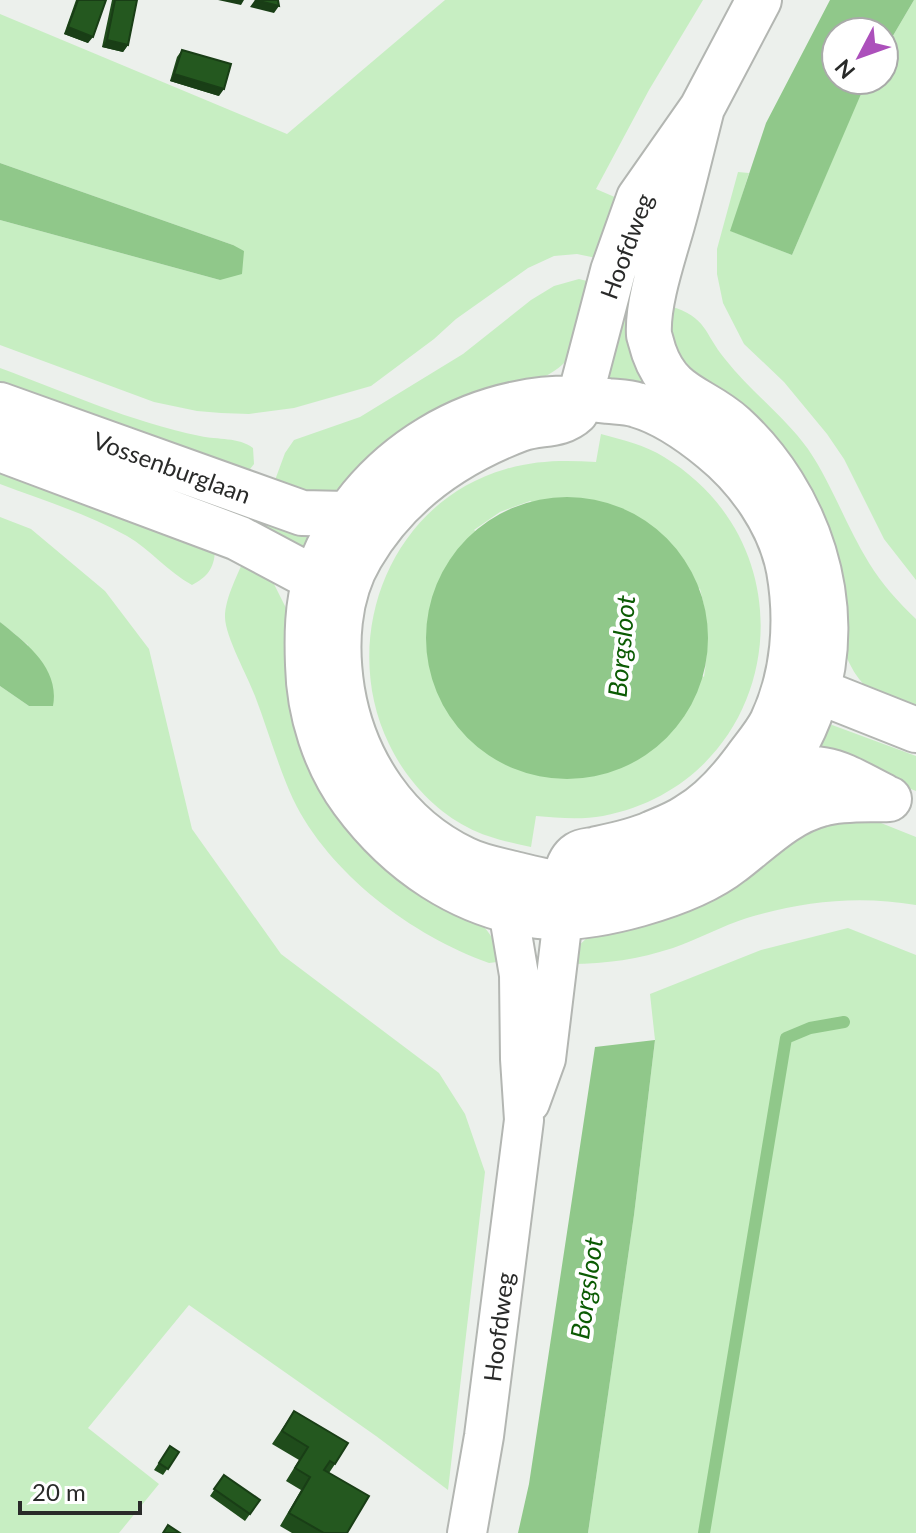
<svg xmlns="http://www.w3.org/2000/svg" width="916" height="1533" font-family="Lato,sans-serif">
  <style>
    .green { fill: #c7eec2; fill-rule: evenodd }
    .water { fill: #90c88a }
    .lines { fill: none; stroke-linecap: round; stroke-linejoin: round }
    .stream { stroke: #90c88a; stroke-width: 12 }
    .minor-casing { stroke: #b3b6b2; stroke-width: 42 }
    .tertiary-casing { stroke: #b3b6b2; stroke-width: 48 }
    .secondary-casing { stroke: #b3b6b2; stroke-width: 48 }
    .minor { stroke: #fff; stroke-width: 38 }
    .tertiary { stroke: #fff; stroke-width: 44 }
    .secondary { stroke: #fff; stroke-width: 44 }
    .wall { fill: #1f4c1b }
    .shaded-wall { fill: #193e16 }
    .building { fill: #24581f; stroke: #193e16; stroke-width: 2 }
    .labels { text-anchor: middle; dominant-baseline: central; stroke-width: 8; stroke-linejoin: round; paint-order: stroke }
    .street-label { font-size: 24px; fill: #292a29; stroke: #fff }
    .water-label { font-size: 26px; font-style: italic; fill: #0b5b03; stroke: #fff }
  </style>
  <rect width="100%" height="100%" fill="#ecf0ec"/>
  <path class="green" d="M445,0H703L649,90L596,189L624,201L601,259L577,254L554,256L528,268L456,319L434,339L371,386L294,408L249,414L221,413L197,411L154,402L0,345V220L220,280L233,245L0,163V14L287,134Z
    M914,0H916V580L884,539L844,459L827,434L784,382L744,344L723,303L717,274V249L738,172L749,173L731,231L792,255L863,87L867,80H884V51Z
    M579,279L591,282C582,334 583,366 526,384L351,479L332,493L271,491L285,453L294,440L360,417L463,354L531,300L554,286Z
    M622,291L638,296L655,395L598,376Z
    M670,306C708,318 703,332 725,359C750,391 784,416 808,449C832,484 846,526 869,563C882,584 898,602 916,619V714C871,694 856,688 840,639L692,377L671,348Z
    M0,368C65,392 131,422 200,436C218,440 239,437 253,448L254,464L247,473L0,391Z
    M601,434C623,440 645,445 664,457C818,550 781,781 603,816C581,820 558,818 536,816L531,847C509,842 487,838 467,827C434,810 405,778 389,744C338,639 389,502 506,469C536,460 565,460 596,462ZM530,501L700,589C708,620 709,645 704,677L474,530L500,512Z
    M0,463L215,551C214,569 207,577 192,585C168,572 151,550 127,536C88,514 42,500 0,484Z
    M261,514L315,536L313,552L254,531Z
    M0,517L31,529L105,591L149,649L192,829L281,954L439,1073L465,1114L485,1172L448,1490L376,1436L189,1305L88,1428L159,1484L119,1533H0V686L29,706L28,645L0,622Z
    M246,554L272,580L289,614L475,918C488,930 500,944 497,962L489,963C413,936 329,874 293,799C278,766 268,730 255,696C248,677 225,636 225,617C225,597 239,573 246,554Z
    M824,722L916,756V791L811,749Z
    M858,820L881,823L916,837V905C858,895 803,901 747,918C722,926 698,939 673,948C639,959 606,964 571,964L570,954L591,934L821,824Z
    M848,928L916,955V1533H588L634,1215L655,1040L650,994L761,950Z"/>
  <path class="water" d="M830,0H914L884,51V32H836V80H867L792,255L730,231L766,123Z
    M0,163L233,245L244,251L242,274L220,280L0,220Z
    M426 638a141 141 0 1 1 282 0a141 141 0 1 1-282 0Z
    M0,622C26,643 60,668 53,706H29L0,686Z
    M655,1040L634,1215L588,1533H518L529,1484L595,1047Z"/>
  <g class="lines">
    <path class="stream" d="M704,1533L786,1038L810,1028L844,1022"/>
    <defs>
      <path id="minor" d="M530,1103L546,1059L563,918
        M467,1533L484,1436L524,1120L520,1059L519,975L508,910"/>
      <path id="tertiary" d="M0,405L302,513L347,514
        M0,449L238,538L315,579"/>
      <path id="secondary" d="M702,108C692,147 683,186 672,225C663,257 647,303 649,335C650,338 653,349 654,352C670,398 702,397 734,426C808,494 846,604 814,702C781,805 676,887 565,884C548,883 531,878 514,874C498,870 480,867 464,859C397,827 354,762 342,690C335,646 337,596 361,556C397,494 454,454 520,429C540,422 560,427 576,412L613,271L639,198L702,108L759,0
        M790,680L916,730
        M774,780C821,757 841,775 883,796
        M563,918C564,901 561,865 578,854C584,850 591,851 597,849C616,845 636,841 653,833C665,828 678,823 688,816C710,803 729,782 744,762C753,749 765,736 772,722C794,675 798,621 789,570C780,523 748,478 712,449C690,431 665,413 637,405C628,402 617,402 608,401C484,383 356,458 316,578C307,604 307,637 308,665C309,713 325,763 353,801C398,862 462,906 538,916C591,923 690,895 732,862C760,841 786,813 821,804C842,798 867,800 889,799"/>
    </defs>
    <use href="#minor" class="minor-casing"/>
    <use href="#tertiary" class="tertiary-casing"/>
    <use href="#secondary" class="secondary-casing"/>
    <use href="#minor" class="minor"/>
    <use href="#tertiary" class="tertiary"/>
    <use href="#secondary" class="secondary"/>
  </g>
  <path class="wall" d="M76,0H106L88,43L64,34Z
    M112,0H137L128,45L123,52L102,47Z
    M182,50L219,96L170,81L177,57Z
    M294,1411L335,1464L329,1473L347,1533H292L280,1526L301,1490L286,1481L299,1460L272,1444Z
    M170,1446L179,1452L163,1475L154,1470Z
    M224,1475L260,1500L245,1521L210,1496Z"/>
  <path class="shaded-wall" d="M218,0H244L241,5Z
    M255,0L279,6L274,13L250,7Z
    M68,27L93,37L88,43L64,34Z
    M107,40L128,45L123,52L102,47Z
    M174,74L224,89L219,96L170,81Z"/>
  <path class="building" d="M78,0H106L93,37L68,27Z
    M115,0H137L128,45L107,40Z
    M255,0H278L279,6Z
    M182,50L231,64L224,89L174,74Z
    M294,1411L348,1443L335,1464L330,1461L324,1470L369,1496L347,1533H324L289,1513L310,1477L295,1468L308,1447L282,1431Z
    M170,1446L179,1452L168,1469L159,1463Z
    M224,1475L260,1500L250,1514L214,1489Z
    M168,1525L180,1533H163Z"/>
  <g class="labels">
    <g class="street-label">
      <text transform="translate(626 246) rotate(-70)">Hoofdweg</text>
      <text transform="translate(172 467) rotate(20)">Vossenburglaan</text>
      <text transform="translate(498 1327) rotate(-83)">Hoofdweg</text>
    </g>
    <g class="water-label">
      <text transform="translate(621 646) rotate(-85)">Borgsloot</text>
      <text transform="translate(586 1288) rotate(-82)">Borgsloot</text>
    </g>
  </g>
  <g transform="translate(860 56) rotate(229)"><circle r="38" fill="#ffffff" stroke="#a9aaa9" stroke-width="2"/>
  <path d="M0-6L14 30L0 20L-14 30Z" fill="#ac50bb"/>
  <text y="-12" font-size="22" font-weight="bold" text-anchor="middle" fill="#292a29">N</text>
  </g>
  <path d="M20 1501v12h120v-12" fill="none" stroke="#292a29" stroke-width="4"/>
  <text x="32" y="1501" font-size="24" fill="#292a29" stroke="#ffffff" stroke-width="6" paint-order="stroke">20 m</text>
</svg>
